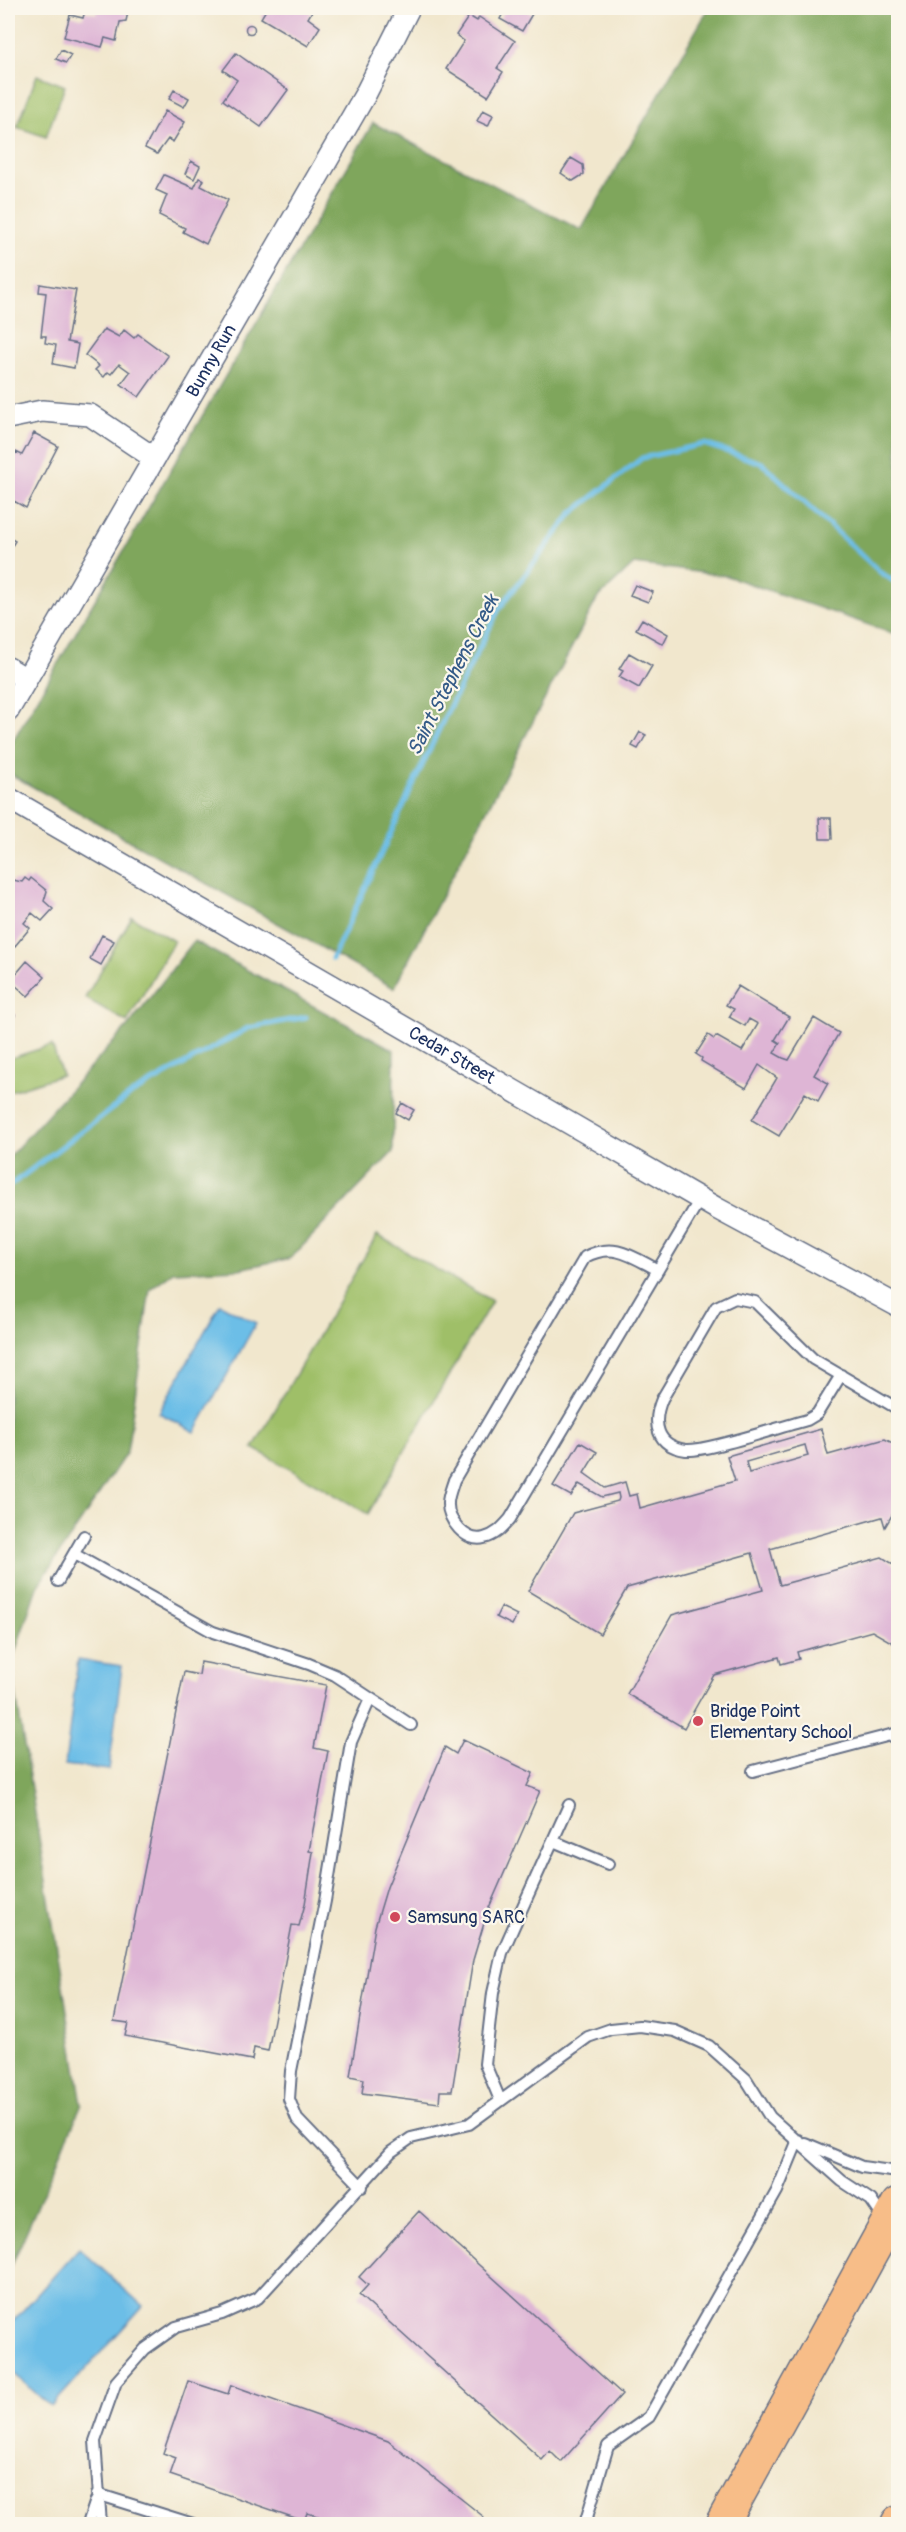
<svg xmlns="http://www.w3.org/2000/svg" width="906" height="2532" font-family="Pangolin,sans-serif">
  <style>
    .green { fill: #9fbf67; stroke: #5d7762; stroke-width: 1.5 }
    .forest { fill: #7fa65c; stroke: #4d6a5d; stroke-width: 1.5 }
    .water { fill: #6cbee7; stroke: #4476a2; stroke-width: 1.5 }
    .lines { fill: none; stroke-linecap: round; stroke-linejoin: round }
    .stream { stroke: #6cbee7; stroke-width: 5 }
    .building { fill: #deb5d5; fill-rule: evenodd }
    .service-casing { stroke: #666f85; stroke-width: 14 }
    .minor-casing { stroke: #666f85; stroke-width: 24 }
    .trunk-casing { stroke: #666f85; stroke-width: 36 }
    .service { stroke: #fff; stroke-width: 10 }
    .minor { stroke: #fff; stroke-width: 21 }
    .trunk { stroke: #f7bd88; stroke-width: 33 }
    .poi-dot { fill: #d1495b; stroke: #fbf7ec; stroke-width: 2 }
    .labels { text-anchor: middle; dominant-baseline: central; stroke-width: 4.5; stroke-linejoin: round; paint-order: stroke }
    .street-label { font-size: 18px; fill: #1b2f5e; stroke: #fbf7ec }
    .poi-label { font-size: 18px; fill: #1b2f5e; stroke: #fbf7ec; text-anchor: start }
    .water-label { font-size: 20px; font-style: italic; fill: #335a87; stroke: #fbf7ec }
  </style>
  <rect width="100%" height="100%" fill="#fbf7ec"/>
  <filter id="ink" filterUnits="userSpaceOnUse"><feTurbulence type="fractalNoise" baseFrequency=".0167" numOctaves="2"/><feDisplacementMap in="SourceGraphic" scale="12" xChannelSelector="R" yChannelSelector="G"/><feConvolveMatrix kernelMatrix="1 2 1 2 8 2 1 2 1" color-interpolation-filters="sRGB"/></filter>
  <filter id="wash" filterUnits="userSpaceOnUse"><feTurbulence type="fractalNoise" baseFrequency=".008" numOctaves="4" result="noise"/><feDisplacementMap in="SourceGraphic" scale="24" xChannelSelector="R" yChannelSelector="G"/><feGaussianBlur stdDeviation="1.35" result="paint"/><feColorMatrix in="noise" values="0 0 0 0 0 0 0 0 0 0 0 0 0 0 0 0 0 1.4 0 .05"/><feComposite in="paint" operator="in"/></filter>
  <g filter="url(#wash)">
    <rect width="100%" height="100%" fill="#f1e7cd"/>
    <path class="green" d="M37,75L65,86L46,137L17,127Z
      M132,917L174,941L127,1022L85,998Z
      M52,1045L62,1075L8,1092V1059Z
      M377,1235L492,1301L368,1514L253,1448Z"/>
    <path class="forest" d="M709,8H898V635L727,576L634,564L597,599L394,988L8,773V749L373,123L581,230Z
      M194,941L394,1050L393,1152L291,1258L239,1269L173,1272L150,1289L127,1452L37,1587L11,1664L82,2104L8,2274V1158L128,1026Z"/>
    <path class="water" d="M220,1304L256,1323L195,1432L159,1413Z
      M78,1660L122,1666L109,1770L65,1765Z
      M79,2248L143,2306L51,2407L8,2368V2327Z"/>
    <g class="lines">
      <path class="stream" d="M332,959L448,710L499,609L572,513L642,458L704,444L762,463L880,572L898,584
        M8,1187L133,1093L248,1028L306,1017
        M8,2083L12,2100L8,2118"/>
    </g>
    <g id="blocks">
      <path class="building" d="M98,8H129L126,21L120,22L116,41L105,38L102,47L64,37L70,15L83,18L85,11L96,14Z
        M267,8H314L308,18L320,27L308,46L261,18Z
        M506,8H521L532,14L522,31L500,19Z
        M469,16L477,21L479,17L515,41L497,68L503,72L488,96L446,69L464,41L456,35Z
        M245.5 29a4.5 4.5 0 1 1 9 0a4.5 4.5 0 1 1-9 0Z
        M61,50L71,55L66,63L56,59Z
        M236,53L288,90L261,127L223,100L237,80L223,70Z
        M174,90L189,98L184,107L169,99Z
        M483,110L493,115L488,126L477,121Z
        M165,111L185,122L173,142L168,139L157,154L145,148Z
        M571,158L583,165L584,174L573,181L561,173Z
        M191,161L200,166L194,179L185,174Z
        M164,175L194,188L199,178L204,180L201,186L228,200L206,244L183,232L185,228L159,215L167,195L156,190Z
        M40,284L76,290L67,342L78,344L74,368L53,364L56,345L45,343L46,336H41L46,293L39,292Z
        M104,329L119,337L124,330L134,338L138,334L168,356L139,397L121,384L130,372L119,364L111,374L108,372L104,377L95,370L99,366L85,355Z
        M34,433L58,446L26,508L14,501L10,508L8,507V467L16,452L22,455Z
        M8,537L15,541L8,552L12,554L8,561Z
        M635,585L653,592L648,602L630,595Z
        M642,619L668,634L663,644L636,629Z
        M629,653L652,666L639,688L619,677L623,671L619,669Z
        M640,732L646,735L638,749L632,746Z
        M819,818H831L832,839H820Z
        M25,878L29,881L31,878L47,891L44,901L53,909L42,921L32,913L24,923L30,928L10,952L8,950V888L13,880L22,882Z
        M102,935L114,941L101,965L90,959Z
        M27,961L45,977L28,996L10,981Z
        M738,986L789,1017L775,1040L780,1043L774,1053L783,1058L789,1060L814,1018L839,1033L814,1075L828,1083L818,1101L805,1093L779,1136L752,1120L777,1078L759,1065L746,1088L701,1061L702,1058L696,1054L708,1035L714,1039L716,1036L742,1051L758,1024L749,1019L745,1026L729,1017L734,1009L726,1005Z
        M8,1011L15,1015L8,1028Z
        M402,1103L414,1110L408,1120L396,1113Z
        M821,1429L828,1455L885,1439L898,1446V1505L885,1527L882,1517L770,1549L780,1585L882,1557L898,1567V1646L872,1631L797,1652L799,1659L781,1664L779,1657L714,1675L684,1728L627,1694L672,1615L763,1590L752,1553L627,1588L600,1634L528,1591L573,1513L618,1501L619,1498L618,1493L602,1497L579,1484L571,1496L553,1486L580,1442L597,1452L584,1473L605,1488L625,1482L629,1496L637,1494L640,1508L735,1481L727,1456ZM805,1445L808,1456L749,1473L746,1462Z
        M501,1607L517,1615L512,1625L496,1617Z
        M201,1662L326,1685L314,1748L328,1751L309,1851L313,1852L305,1904L299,1926L292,1925L268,2051L254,2048L252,2060L125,2036L128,2023L114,2021L184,1672L199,1675Z
        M463,1740L533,1773L527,1786L540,1791L488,1910L473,1960L452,2091H440L439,2103L362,2093L364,2079L350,2076L375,1927L387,1887L445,1747L456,1754Z
        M419,2211L622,2394L561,2462L550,2451L542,2460L359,2295L368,2285L359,2277Z
        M188,2381L228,2394L231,2385L388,2441L484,2517L478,2524H333L334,2521L307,2513L304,2521L170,2475L176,2458L163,2453Z"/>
    </g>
  </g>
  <g filter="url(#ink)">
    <use href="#blocks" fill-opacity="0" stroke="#666f85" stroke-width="1.5"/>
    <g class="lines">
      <defs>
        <path id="service" d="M658,1270C631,1256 614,1242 585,1257L454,1480C452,1487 448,1496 448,1503C447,1520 466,1543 484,1538C496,1535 502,1528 510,1519L700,1199
          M841,1375L817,1414L807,1420C783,1426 706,1452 686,1450C656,1446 652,1423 662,1399L716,1307L735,1298L755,1302L813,1359L898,1409
          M74,1554L213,1632L309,1664L335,1675L411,1725
          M58,1581L84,1536
          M753,1771L898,1733
          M553,1841L608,1864
          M500,2100L485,2064L493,1993L502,1953L514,1926L569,1805
          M805,2143L862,2167L898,2172
          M362,2187L297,2119L289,2099L291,2071L325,1901L351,1742L370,1699
          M97,2494L193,2524
          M88,2524L96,2500
          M101,2524L95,2441L116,2382L145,2349L176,2327L222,2314L258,2298L391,2152L411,2138L469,2124L588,2037L611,2029L640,2026L675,2031L709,2046L746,2079L770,2117L842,2181L871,2200L884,2219
          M585,2524L608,2446L649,2417L777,2191L798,2140"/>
        <g id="minor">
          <path d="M8,418L42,411L90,415L154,458"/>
          <path d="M8,668L26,679"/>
          <path id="s1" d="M8,711L365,95L409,8"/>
          <path id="s2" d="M8,798L716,1208L898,1306"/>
        </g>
        <path id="trunk" d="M722,2524L898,2204
          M898,2524V2523"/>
      </defs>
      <use href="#service" class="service-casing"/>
      <use href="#minor" class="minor-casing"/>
      <use href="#trunk" class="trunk-casing"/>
      <use href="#service" class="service"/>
      <use href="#minor" class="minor"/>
      <use href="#trunk" class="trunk"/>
    </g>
  </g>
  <g class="poi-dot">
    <circle cx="698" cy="1721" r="6"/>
    <circle cx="395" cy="1917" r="6"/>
  </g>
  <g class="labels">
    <g class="street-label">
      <text stroke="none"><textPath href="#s1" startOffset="405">Bunny Run</textPath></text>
      <text stroke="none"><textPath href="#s2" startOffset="513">Cedar Street</textPath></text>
    </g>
    <g class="poi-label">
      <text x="710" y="1711">Bridge Point<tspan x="710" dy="21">Elementary School</tspan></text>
      <text x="407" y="1917">Samsung SARC</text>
    </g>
    <g class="water-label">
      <text transform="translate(453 675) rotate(-63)">Saint Stephens Creek</text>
    </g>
  </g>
  <rect width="906" height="2532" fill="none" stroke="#fbf7ec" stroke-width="30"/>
</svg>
